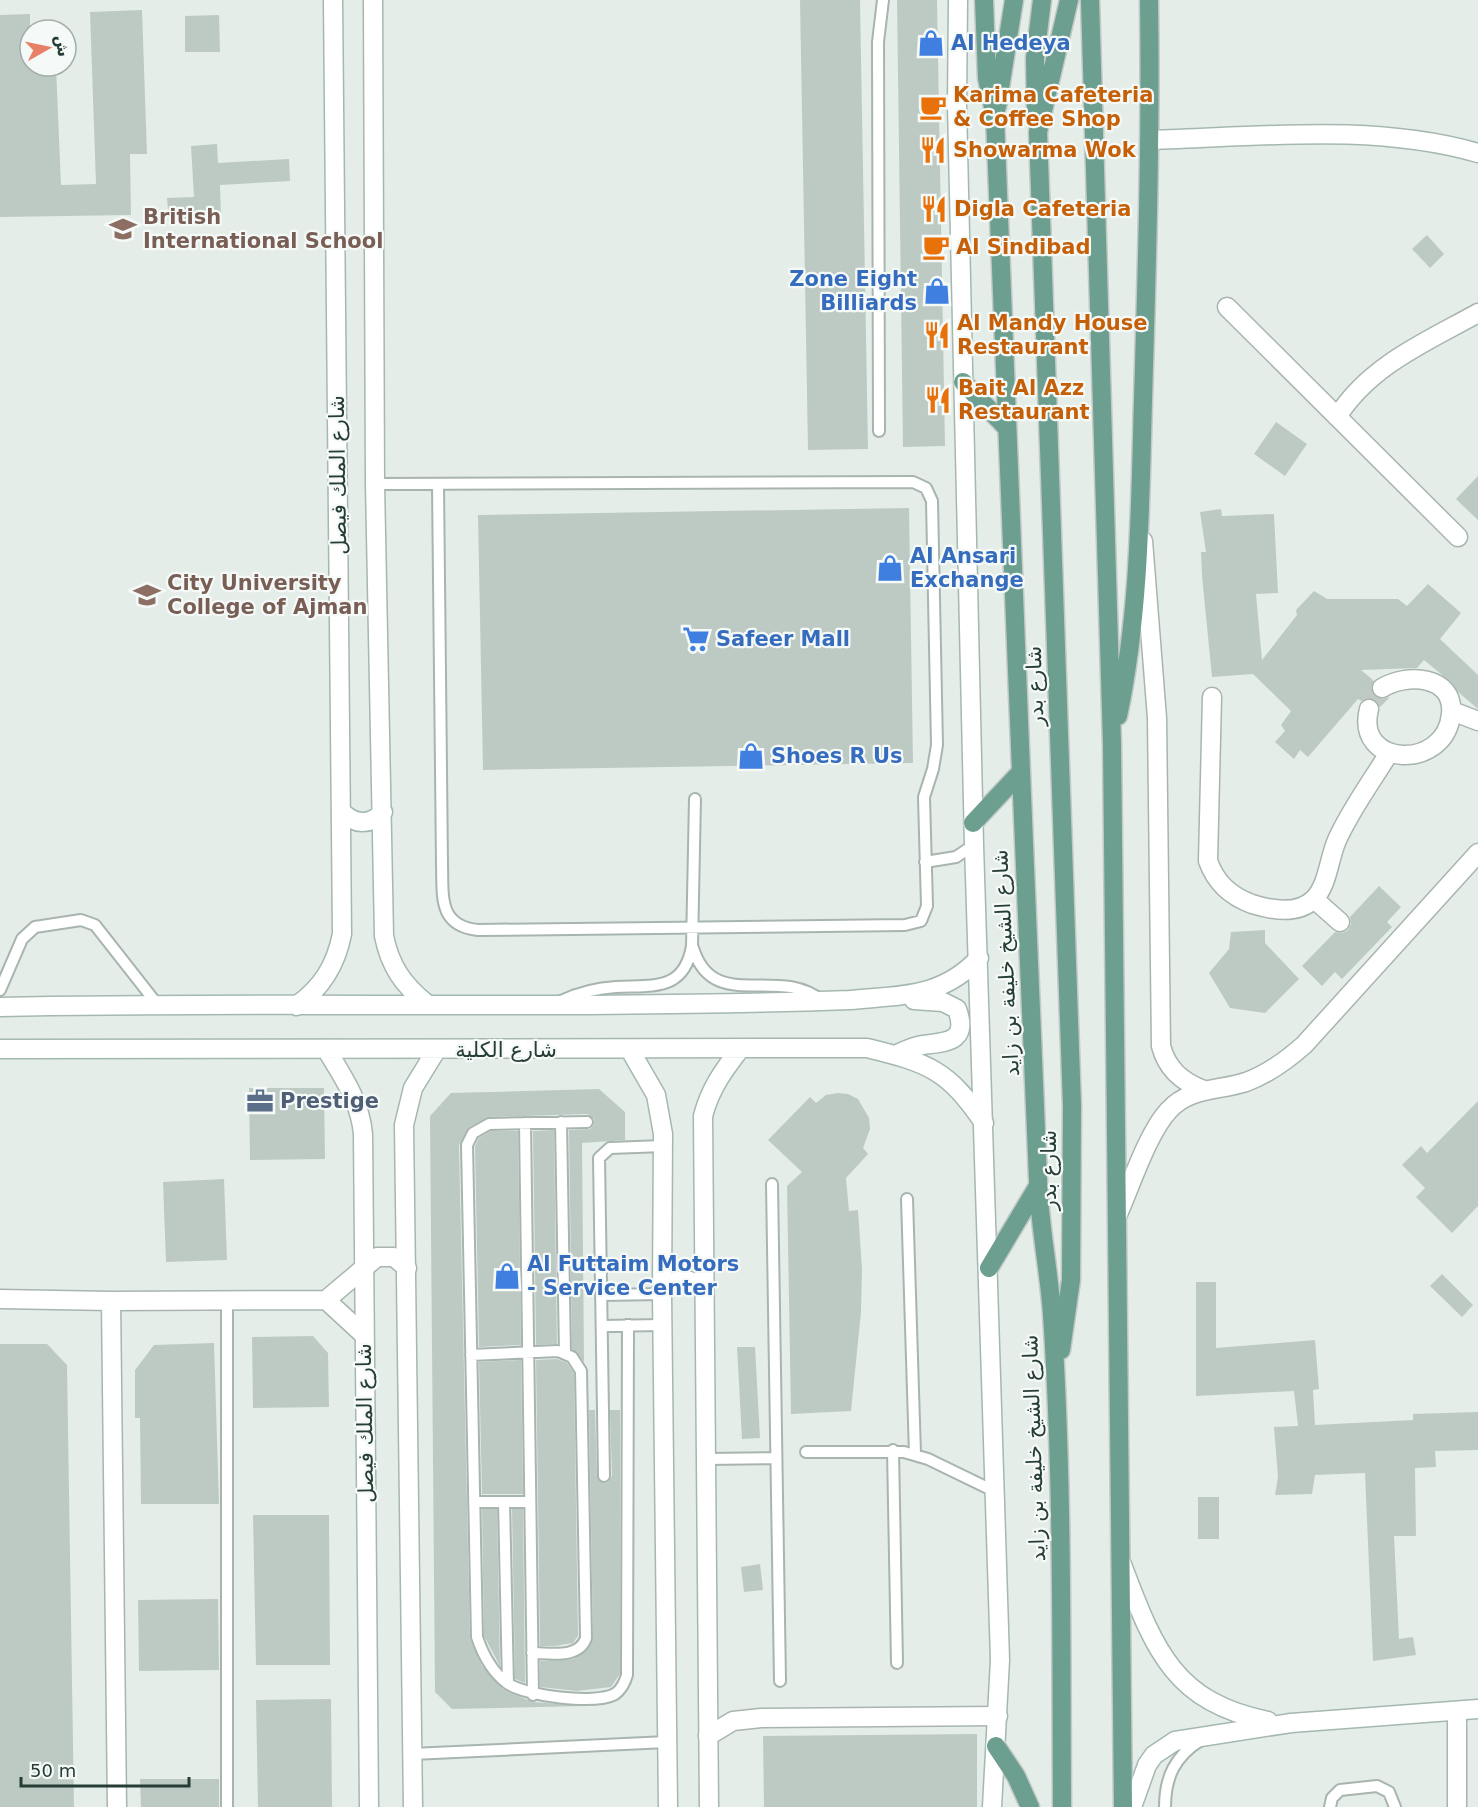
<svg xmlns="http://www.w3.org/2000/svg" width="1478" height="1807" font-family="'DejaVu Sans',Vazirmatn,sans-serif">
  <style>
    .building { fill: #bdcac4 }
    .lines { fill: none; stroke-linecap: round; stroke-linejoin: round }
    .street-tunnel { stroke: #bfcac5; stroke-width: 18; stroke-dasharray: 18 9; stroke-linecap: butt }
    .lane-casing { stroke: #a8b5af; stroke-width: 14 }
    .street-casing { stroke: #a8b5af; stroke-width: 21 }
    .secondary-casing { stroke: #a4b8b0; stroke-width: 21 }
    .primary-casing { stroke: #c2c9c6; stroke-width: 21 }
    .lane { stroke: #fff; stroke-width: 10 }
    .street { stroke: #fff; stroke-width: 18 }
    .secondary { stroke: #fff; stroke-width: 18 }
    .primary { stroke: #6c9f8f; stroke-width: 18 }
    .labels { text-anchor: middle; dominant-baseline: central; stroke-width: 4.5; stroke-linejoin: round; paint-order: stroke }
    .shop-label { font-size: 21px; font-weight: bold; fill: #366cbe; stroke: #f5f9f7; text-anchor: start }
    .food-label { font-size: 21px; font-weight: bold; fill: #c56008; stroke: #f5f9f7; text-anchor: start }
    .education-label { font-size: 21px; font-weight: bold; fill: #785e54; stroke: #f5f9f7; text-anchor: start }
    .street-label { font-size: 21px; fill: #253d35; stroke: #f5f9f7 }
    .service-label { font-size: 21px; font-weight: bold; fill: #4e5e75; stroke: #f5f9f7; text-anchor: start }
  </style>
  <rect width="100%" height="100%" fill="#e5ede9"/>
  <path class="building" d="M800,0H860L868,449L808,450Z
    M897,0H937L945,446L903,447Z
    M142,10L147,154H130L131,215L0,217V15L30,14V66H56L61,185L96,184L90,12Z
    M219,15L220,52H185V16Z
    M217,144L218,163L289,159L290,181L220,185L221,219L169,222L167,198L194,197L191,146Z
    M1427,235L1444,254L1430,268L1412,249Z
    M1276,422L1307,444L1285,476L1254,454Z
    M1478,476V520L1456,499Z
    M909,508L913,763L483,770L478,515Z
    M1221,509L1222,516L1274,514L1278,593L1256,594L1262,660L1297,615L1296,610L1314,591L1327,599H1398L1407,606L1428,584L1461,613L1440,639L1478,675V709L1458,692L1452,683L1424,660L1417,668L1361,670L1374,681L1371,688L1375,697L1382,699L1390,697L1380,707L1375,699L1369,698L1361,701L1358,699L1308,757L1300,750L1294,759L1275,742L1285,731L1281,725L1291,711L1253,674L1212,677L1202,576L1201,552H1206L1200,512Z
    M1379,886L1401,907L1387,922L1392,927L1342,979L1335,972L1322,986L1302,966L1335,932L1343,933L1348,930L1351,924L1350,917Z
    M1265,930V943L1299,979L1265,1013L1230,1008L1209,973L1229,949L1231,932Z
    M249,1088H324L325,1159L250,1160Z
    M599,1089L625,1112V1140L582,1143L584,1362L572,1349L569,1130L590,1129L594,1125V1119L587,1114L488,1117L469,1127L459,1145L470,1639L482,1666L504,1690L533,1702L584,1706L452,1709L435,1692L430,1116L451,1093Z
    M838,1093L848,1094L858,1099L869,1118L870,1129L863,1148L868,1154L846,1178L849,1211L858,1210L862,1269L861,1312L851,1411L791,1414L787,1186L802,1172L768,1140L810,1097L816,1103L826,1095Z
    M1478,1101V1206L1452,1233L1416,1197L1425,1188L1402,1165L1421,1146L1427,1153Z
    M554,1130L557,1344L536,1345L533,1131Z
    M491,1131H518L521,1345L479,1347L475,1147L479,1138Z
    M224,1179L227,1260L166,1262L163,1182Z
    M1442,1274L1473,1305L1462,1317L1430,1286Z
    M1196,1282H1216V1348L1315,1340L1319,1389L1313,1390L1315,1425L1413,1420V1414L1478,1412V1450L1435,1451L1436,1467L1415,1468L1416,1536H1394L1399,1639L1413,1637L1416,1655L1373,1661L1365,1473L1315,1475L1312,1494L1275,1495L1278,1477L1274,1427L1298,1426L1294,1391L1196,1396Z
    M313,1336L328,1353L329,1407L253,1408L252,1337Z
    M214,1343L219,1504H141L140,1418H135V1370L154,1345Z
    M0,1344H47L67,1365L74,1807H0Z
    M737,1347H755L760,1438L742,1439Z
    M557,1359L567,1363L574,1373L578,1636L573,1643L555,1646H540L536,1360Z
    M521,1360L523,1494H482L479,1362Z
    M589,1410H595L597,1476L604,1483L608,1482L612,1476L610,1410H620V1674L611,1687L577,1691L540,1687V1661L574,1659L587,1650L593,1638Z
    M1198,1497H1219V1539H1198Z
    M482,1509H497L500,1666L484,1636Z
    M512,1509H523L525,1683L515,1679Z
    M253,1515H329L330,1665H256Z
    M760,1564L763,1590L744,1592L741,1567Z
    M218,1599L219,1670L139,1671L138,1600Z
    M331,1699L332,1807H258L256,1700Z
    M977,1734V1807H764L763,1736Z
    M140,1779H219V1807H141Z"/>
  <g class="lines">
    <path class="street-tunnel" d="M1369,709L1373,697L1382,688"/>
    <defs>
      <path id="lane" d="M879,431L878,42L883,0
        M375,484L913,482L926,488L932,501L937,745L933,769L924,797L927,906L921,921L905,925L478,930C438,926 443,896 442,865L438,484
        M925,862L956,857L974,845
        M693,948C713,1014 778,964 822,1001
        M0,990L22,939L35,927L81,920L95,925L157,1004
        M561,1001C578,993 597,988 616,987C652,985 684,992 692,946L695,799
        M561,1122L565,1353
        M587,1122L489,1124L473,1133L467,1145L477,1637C483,1655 491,1671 507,1683C525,1696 595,1705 615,1694C622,1689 625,1682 627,1675L628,1325
        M525,1123L533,1695
        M772,1184L780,1681
        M907,1199L915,1454
        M601,1295L662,1294
        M602,1326L662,1325
        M471,1355L558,1351L572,1357L581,1371L586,1638C579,1659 551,1653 532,1653
        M893,1450L897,1663
        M806,1452H904L928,1459L996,1492
        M707,1459L775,1458
        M604,1476L599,1158L610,1148L663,1146
        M474,1502H530
        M504,1502L508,1684
        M412,1754L667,1742
        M227,1807V1300
        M1165,1807C1165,1777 1175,1756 1201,1740
        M1330,1807L1332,1798L1340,1790L1377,1786L1389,1792L1395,1807"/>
      <path id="street" d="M1227,307L1458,537
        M1337,417C1370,365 1426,342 1478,313
        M1143,541L1157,718L1161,1046C1167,1069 1182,1082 1204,1090
        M1212,697L1208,861C1216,883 1230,896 1252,904C1271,910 1298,915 1314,899C1328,885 1329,858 1337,840C1351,809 1372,781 1389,753
        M1369,709C1354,768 1446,771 1451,714C1455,675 1406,673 1382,688
        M1452,711L1478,721
        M1314,899L1340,922
        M1118,1214C1131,1185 1148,1132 1169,1110C1190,1087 1219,1091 1246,1082C1268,1074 1287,1060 1304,1045L1478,853
        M0,1299L111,1301L326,1300L377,1257H394L407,1268
        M326,1300L364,1335
        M111,1301L117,1807
        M1457,1711V1807
        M708,1736L733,1721L761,1718L998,1716"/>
      <path id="secondary" d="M373,0L375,484L384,936C390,966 403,985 427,1004
        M958,0L957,105L974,845L1000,1660L992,1807
        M1151,140C1259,137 1372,123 1478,153
        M341,811C354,825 370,826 383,812
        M296,1006C322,988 336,965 342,934L333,0
        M0,1007C283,1001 567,1010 850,1000C901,995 942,998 979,958
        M0,1049L867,1048C929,1063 948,1070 984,1123
        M326,1049C343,1077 360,1101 363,1134L369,1807
        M630,1050L656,1095L663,1134L662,1294L668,1807
        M895,1055C904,1051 914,1046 923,1045C947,1042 969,1042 957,1009L943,1002L914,1000
        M662,1294C673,1277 689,1275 704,1290
        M1121,1562C1153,1645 1171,1702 1268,1721
        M413,1807L404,1125L413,1088L437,1049
        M709,1807L703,1116C710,1089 723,1071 740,1049
        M1132,1807L1147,1765L1154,1755L1175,1741L1291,1723L1478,1709"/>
      <path id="primary" d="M984,0L987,78L995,117C1007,471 1024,825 1038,1179C1039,1224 1049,1269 1052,1314C1063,1478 1061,1643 1062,1807
        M1090,0L1112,744L1123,1807
        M997,107L1014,0
        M1036,112L1035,58L1042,0
        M963,382L1005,426
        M1118,716C1140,612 1140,506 1143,400C1147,266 1151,133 1149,0
        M973,823L1020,773
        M989,1268L1038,1186
        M1061,1350L1071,1280L1072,1106L1038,132L1069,0
        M996,1746L1016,1776L1030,1807"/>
    </defs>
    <use href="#lane" class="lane-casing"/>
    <use href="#street" class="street-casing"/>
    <use href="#secondary" class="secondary-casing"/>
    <use href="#primary" class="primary-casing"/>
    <use href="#lane" class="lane"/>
    <use href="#street" class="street"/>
    <use href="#secondary" class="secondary"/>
    <use href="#primary" class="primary"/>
  </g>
  <defs>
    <symbol id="shop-bare" viewBox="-9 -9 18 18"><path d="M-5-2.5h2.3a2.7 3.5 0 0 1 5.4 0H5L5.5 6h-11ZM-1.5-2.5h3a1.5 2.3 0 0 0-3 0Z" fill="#3f7fe0" stroke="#f5f9f7" stroke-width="2.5" paint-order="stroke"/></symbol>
    <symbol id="cafe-bare" viewBox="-9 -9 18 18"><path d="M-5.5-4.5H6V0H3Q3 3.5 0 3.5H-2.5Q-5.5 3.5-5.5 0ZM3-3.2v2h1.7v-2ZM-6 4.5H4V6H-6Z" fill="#e8710a" stroke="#f5f9f7" stroke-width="2.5" paint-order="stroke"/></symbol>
    <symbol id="restaurant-bare" viewBox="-9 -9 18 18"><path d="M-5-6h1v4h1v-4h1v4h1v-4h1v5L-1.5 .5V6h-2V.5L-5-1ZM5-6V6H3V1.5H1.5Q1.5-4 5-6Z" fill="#e8710a" stroke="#f5f9f7" stroke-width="2.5" paint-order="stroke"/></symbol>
    <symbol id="school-bare" viewBox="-9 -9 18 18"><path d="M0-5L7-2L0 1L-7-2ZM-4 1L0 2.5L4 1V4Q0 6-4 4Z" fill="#8d6e63" stroke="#f5f9f7" stroke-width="2.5" paint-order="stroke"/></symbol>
    <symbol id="university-bare" viewBox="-9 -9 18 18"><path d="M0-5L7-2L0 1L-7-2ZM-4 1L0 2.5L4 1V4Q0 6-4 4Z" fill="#8d6e63" stroke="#f5f9f7" stroke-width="2.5" paint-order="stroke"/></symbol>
    <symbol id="supermarket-bare" viewBox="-9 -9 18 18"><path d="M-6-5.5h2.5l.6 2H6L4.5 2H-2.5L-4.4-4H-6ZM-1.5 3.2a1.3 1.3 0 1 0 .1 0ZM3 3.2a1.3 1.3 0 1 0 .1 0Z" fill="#3f7fe0" stroke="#f5f9f7" stroke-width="2.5" paint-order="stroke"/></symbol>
    <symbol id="office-bare" viewBox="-9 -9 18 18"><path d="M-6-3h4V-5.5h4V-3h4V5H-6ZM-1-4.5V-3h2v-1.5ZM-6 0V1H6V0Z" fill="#5c6f8a" stroke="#f5f9f7" stroke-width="2.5" paint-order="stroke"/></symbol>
  </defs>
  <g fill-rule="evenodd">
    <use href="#shop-bare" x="912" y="24" width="38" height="38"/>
    <use href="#cafe-bare" x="914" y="88" width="38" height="38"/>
    <use href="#restaurant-bare" x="914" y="131" width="38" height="38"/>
    <use href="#restaurant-bare" x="915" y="190" width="38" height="38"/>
    <use href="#school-bare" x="104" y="210" width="38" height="38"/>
    <use href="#cafe-bare" x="917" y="228" width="38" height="38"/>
    <use href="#shop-bare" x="918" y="272" width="38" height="38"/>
    <use href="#restaurant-bare" x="918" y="316" width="38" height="38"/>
    <use href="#restaurant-bare" x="919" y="381" width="38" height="38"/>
    <use href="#shop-bare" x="871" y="549" width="38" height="38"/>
    <use href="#university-bare" x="128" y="576" width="38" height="38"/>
    <use href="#supermarket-bare" x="677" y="620" width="38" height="38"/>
    <use href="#shop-bare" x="732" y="737" width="38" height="38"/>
    <use href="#office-bare" x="241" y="1082" width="38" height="38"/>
    <use href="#shop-bare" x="488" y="1257" width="38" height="38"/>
  </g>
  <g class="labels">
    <g class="shop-label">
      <text x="951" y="43">Al Hedeya</text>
      <text x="917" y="279" text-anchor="end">Zone Eight<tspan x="917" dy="24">Billiards</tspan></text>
      <text x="910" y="556">Al Ansari<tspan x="910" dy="24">Exchange</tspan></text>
      <text x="716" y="639">Safeer Mall</text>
      <text x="771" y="756">Shoes R Us</text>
      <text x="527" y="1264">Al Futtaim Motors<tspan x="527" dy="24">- Service Center</tspan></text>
    </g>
    <g class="food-label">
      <text x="953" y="95">Karima Cafeteria<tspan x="953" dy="24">&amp; Coffee Shop</tspan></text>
      <text x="953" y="150">Showarma Wok</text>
      <text x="954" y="209">Digla Cafeteria</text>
      <text x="956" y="247">Al Sindibad</text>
      <text x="957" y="323">Al Mandy House<tspan x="957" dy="24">Restaurant</tspan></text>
      <text x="958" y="388">Bait Al Azz<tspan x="958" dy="24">Restaurant</tspan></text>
    </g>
    <g class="education-label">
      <text x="143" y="217">British<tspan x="143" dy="24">International School</tspan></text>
      <text x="167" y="583">City University<tspan x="167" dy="24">College of Ajman</tspan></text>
    </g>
    <g class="street-label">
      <text transform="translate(338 475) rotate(-91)">شارع الملك فيصل</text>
      <text transform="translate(1035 686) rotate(-92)">شارع بدر</text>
      <text transform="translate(1006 963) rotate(-93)">شارع الشيخ خليفة بن زايد</text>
      <text x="506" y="1050">شارع الكلية</text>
      <text transform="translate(1049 1170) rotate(-90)">شارع بدر</text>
      <text transform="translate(365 1423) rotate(-91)">شارع الملك فيصل</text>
      <text transform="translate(1034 1448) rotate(-92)">شارع الشيخ خليفة بن زايد</text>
    </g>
    <g class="service-label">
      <text x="280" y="1101">Prestige</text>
    </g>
  </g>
  <g transform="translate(48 48) rotate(81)"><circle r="28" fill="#f5f9f7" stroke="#a2aea9" stroke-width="1.5"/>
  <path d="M0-4.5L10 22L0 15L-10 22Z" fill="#e87f67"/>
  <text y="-9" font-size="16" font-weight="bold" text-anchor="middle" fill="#253d35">ش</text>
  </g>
  <path d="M21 1777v9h168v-9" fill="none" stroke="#253d35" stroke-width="3"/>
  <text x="30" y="1777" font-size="18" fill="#253d35" stroke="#f5f9f7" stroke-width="4.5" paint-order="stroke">50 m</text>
</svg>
